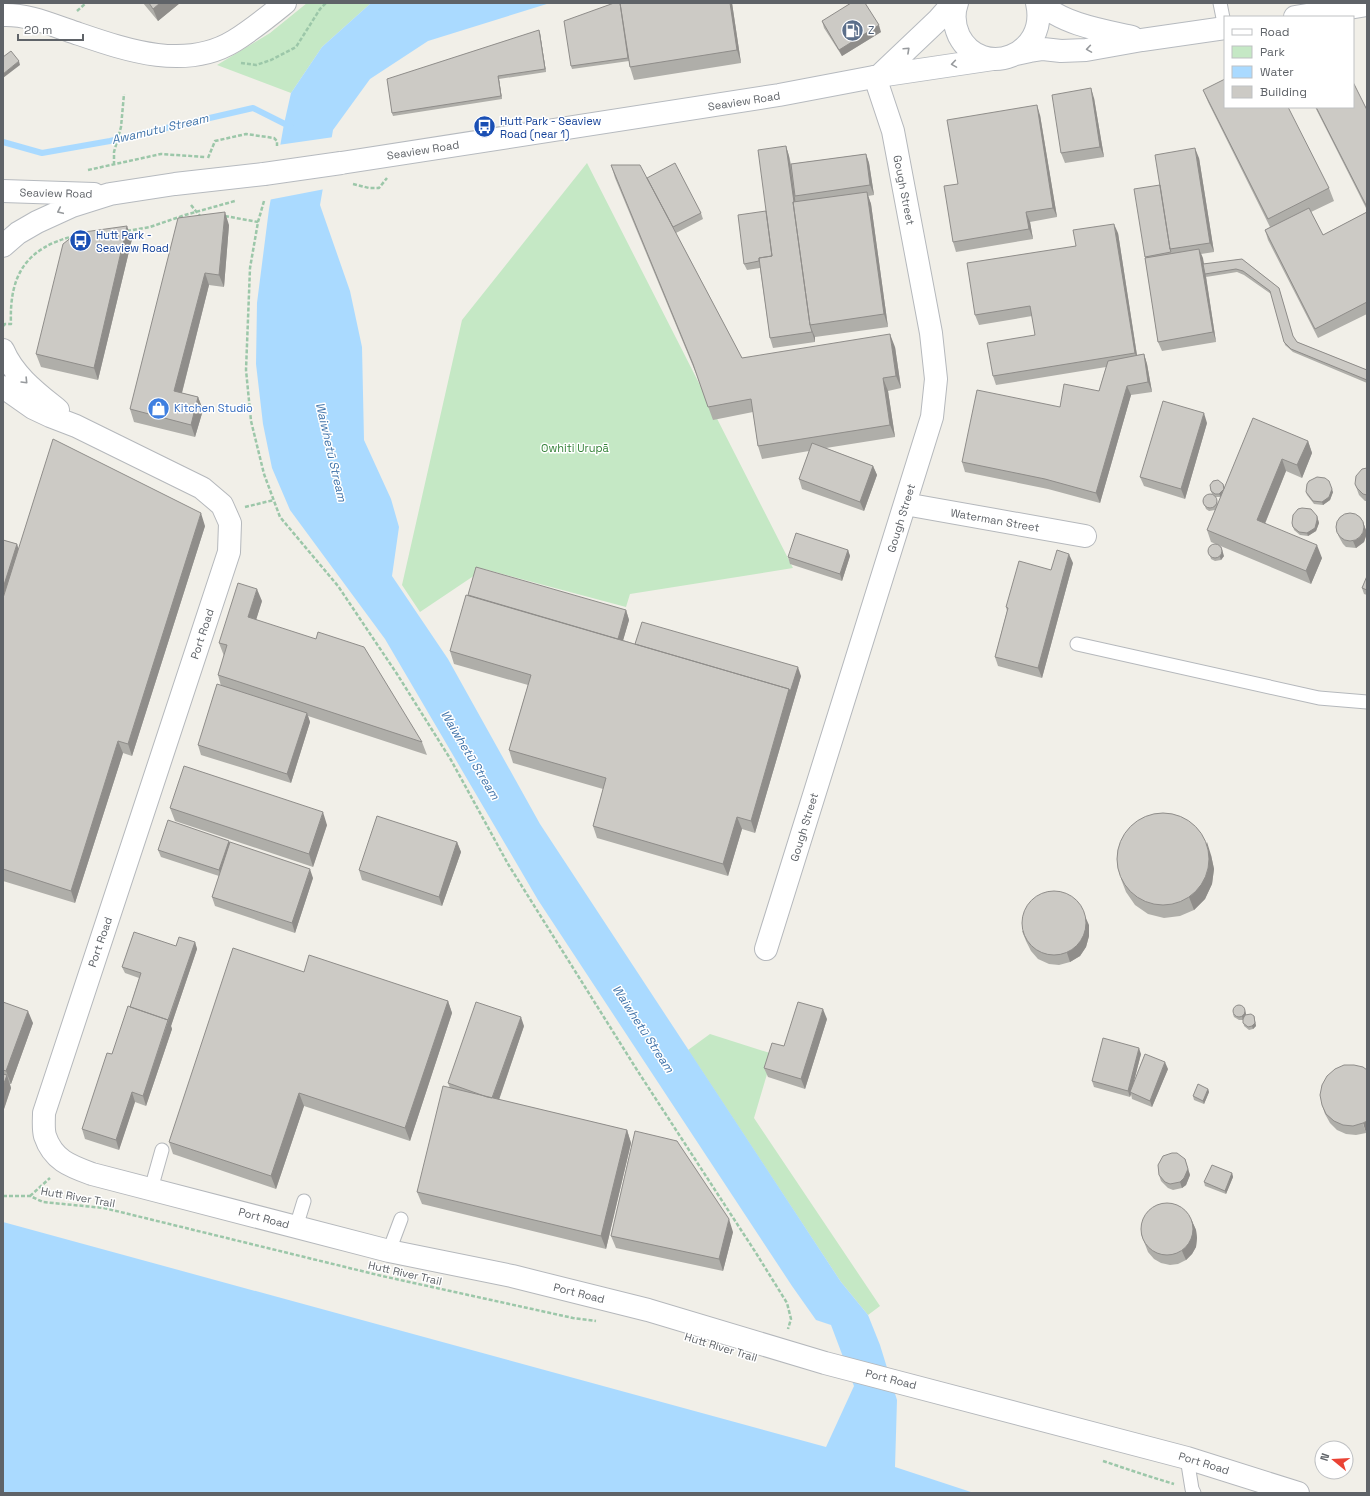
<svg xmlns="http://www.w3.org/2000/svg" width="1370" height="1496" font-family="'Space Grotesk',sans-serif">
  <style>
    .green { fill: #c5e8c5 }
    .water { fill: #aadaff }
    .pier { fill: #f1efe8 }
    .lines { fill: none; stroke-linecap: round; stroke-linejoin: round }
    .stream { stroke: #aadaff; stroke-width: 6 }
    .lane-casing { stroke: #b5b8bc; stroke-width: 15 }
    .street-casing { stroke: #b5b8bc; stroke-width: 24 }
    .secondary-casing { stroke: #b6babf; stroke-width: 24 }
    .path { stroke: #9cc7a9; stroke-width: 2.5; stroke-dasharray: 4 2; stroke-linecap: butt }
    .lane { stroke: #fff; stroke-width: 13 }
    .street { stroke: #fff; stroke-width: 22 }
    .secondary { stroke: #fff; stroke-width: 22 }
    .secondary-bridge-casing { stroke: #b6babf; stroke-width: 24; stroke-linecap: butt }
    .secondary-bridge { stroke: #fff; stroke-width: 22 }
    .wall { fill: #afaea9; fill-rule: evenodd }
    .shaded-wall { fill: #8f8d8a }
    .building { fill: #cccac5; stroke: #8f8d8a }
    .oneway { stroke: #979a9d }
    .labels { text-anchor: middle; dominant-baseline: central; stroke-width: 3; stroke-linejoin: round; paint-order: stroke }
    .service-label { font-size: 11px; fill: #4e5e75; stroke: #fff; text-anchor: start }
    .street-label { font-size: 11px; fill: #5f6368; stroke: #fff }
    .transit-label { font-size: 11px; fill: #164399; stroke: #fff; text-anchor: start }
    .shop-label { font-size: 11px; fill: #366cbe; stroke: #fff; text-anchor: start }
    .park-label { font-size: 11px; fill: #348238; stroke: #fff }
    .water-label { font-size: 12px; font-style: italic; fill: #4174aa; stroke: #fff }
  </style>
  <rect width="100%" height="100%" fill="#f1efe8"/>
  <path class="green" d="M307,3H371L322,47L291,93L217,65L270,33Z
    M587,163L793,568L630,594L626,607L484,569L420,612L402,585L462,320Z
    M710,1034L773,1054L754,1118L880,1306L868,1315L841,1282L688,1050Z"/>
  <path class="water" d="M371,3H550L428,41L370,79L333,130L320,205L350,291L362,347L364,440L391,499L399,527L392,576L448,659L540,824L841,1282L868,1315L880,1345L897,1400L895,1467L974,1493H3V1222L826,1447L854,1386L831,1325L816,1320L792,1286L538,900L385,639L290,510L272,468L263,424L256,364L257,303L269,209L284,124L291,93L322,47Z"/>
  <path class="pier" d="M334,137L325,189L268,200L278,145Z"/>
  <g class="lines">
    <path class="stream" d="M3,142L42,153L110,141L253,108L291,127"/>
    <defs>
      <path id="lane" d="M1220,3L1225,28
        M1077,644L1319,698L1367,702
        M151,1189L162,1150
        M296,1227L304,1201
        M389,1251L401,1219
        M1187,1458L1192,1489L1194,1493"/>
      <path id="street" d="M3,15C28,14 52,25 76,33C126,50 185,71 234,41C252,30 269,16 285,3
        M3,350C14,376 37,393 58,410
        M3,387L33,408L50,416L76,426L202,488L222,505L230,523L229,552L44,1113C44,1120 43,1129 45,1136C53,1160 70,1166 92,1174L389,1251L512,1276L648,1310L825,1363L1187,1458L1298,1493
        M905,504L1085,536
        M766,949L932,417L936,379L931,333L893,131L875,77"/>
      <path id="secondary" d="M957,3C953,14 954,25 959,36C982,80 1049,56 1037,3
        M1041,3C1061,24 1105,31 1132,37
        M1295,17L1367,5
        M1016,54L1030,51L1043,49L1061,51L1086,50L1142,40L1225,28
        M879,76L938,20L953,3
        M341,163L779,95L879,76L993,59
        M3,191L94,194
        M3,246L18,233L37,222L72,206L110,194L175,184L264,174"/>
    </defs>
    <use href="#lane" class="lane-casing"/>
    <use href="#street" class="street-casing"/>
    <use href="#secondary" class="secondary-casing"/>
    <path class="path" d="M77,11L86,3
      M241,63L256,65L271,60L296,47L320,9L326,3
      M208,158L215,141L246,134L274,138L277,141V146
      M114,165V152L121,127L124,94
      M88,170L161,154L205,157
      M353,184L369,188H379L387,178
      M264,201L258,222L250,268L246,370L251,421L264,474L280,517L338,586L397,674L451,760L508,864L637,1070L756,1253L787,1303L791,1319L788,1329
      M191,205L199,215L202,217
      M225,216L258,222
      M127,231L150,227L185,215L235,201
      M3,326L5,324H11C9,275 26,248 74,236
      M245,507L274,500
      M3,1196H30L43,1202L104,1208L382,1276L573,1318L596,1321
      M30,1196L50,1178
      M1103,1461L1145,1475L1174,1484"/>
    <use href="#lane" class="lane"/>
    <use href="#street" class="street"/>
    <use href="#secondary" class="secondary"/>
    <defs>
      <path id="secondary-bridge" d="M264,174L341,163"/>
    </defs>
    <use href="#secondary-bridge" class="secondary-bridge-casing"/>
    <use href="#secondary-bridge" class="secondary-bridge"/>
  </g>
  <path class="wall" d="M143,3H180L158,21Z
    M732,3L741,63L634,80L630,67L629,61L572,69L571,66Z
    M822,21L881,32L842,56L824,28Z
    M540,33L546,72L499,79L502,99L393,116L392,113Z
    M1203,90L1329,188L1334,201L1311,212L1323,235L1367,212V314L1318,338L1268,240L1265,230L1270,227L1208,102Z
    M1094,98L1104,157L1065,163L1061,153Z
    M1315,107H1353L1367,110V210Z
    M1040,115L1057,217L1030,222L1033,239L956,252L953,242L958,184Z
    M786,146L789,156L791,164L866,154L869,163L874,195L868,196L871,204L888,327L815,337V342L773,348L770,338L760,268L747,270L744,264L766,211Z
    M1199,158L1214,252L1201,254L1204,264L1242,259L1279,288L1293,337L1297,342L1367,370V383L1293,352L1285,345L1271,294L1244,275L1237,272L1206,277V276L1216,342L1162,351L1158,342L1145,257L1160,185Z
    M611,165L647,178L701,213L703,219L676,233L742,358L895,347L901,388L888,391L895,437L826,448L873,466L877,475L864,511L802,489L799,479L809,451L762,459L758,446L753,412L713,420L697,376L615,178Z
    M229,225L224,287L209,285L182,393L198,397L203,410L195,437L134,422L130,409Z
    M1118,233L1137,355L1144,354L1147,364L1152,392L1131,395L1100,503L1048,489L965,472L962,462L1060,407L1099,391L1106,367L996,385L993,376L1035,335L1032,316L979,325L975,315L1076,246Z
    M132,239L98,380L41,367L36,354Z
    M1207,423L1185,499L1144,486L1140,477Z
    M1308,441L1312,453L1302,478L1286,471L1265,524L1322,558L1311,584L1211,542L1207,530L1215,510L1209,511L1206,509L1203,501L1215,496L1212,494L1211,491L1224,487ZM1215,497H1221L1218,504Z
    M1367,468V501H1365L1359,495L1355,484Z
    M1306,492H1333L1330,500L1323,505L1314,504L1307,495Z
    M1317,516L1319,523L1316,531L1308,536L1300,535L1294,530L1292,523Z
    M1363,522L1367,533L1364,542L1356,548L1346,547L1343,544L1339,537L1336,530Z
    M205,526L132,756L123,753L75,903L3,881V540L17,544L18,548Z
    M848,550L850,556L842,581L790,564L788,557Z
    M1210,555L1224,556L1221,560L1215,561L1211,559Z
    M1073,563L1042,678L998,666L995,657L1007,611L1006,607L1051,570Z
    M1367,576V595L1364,594L1362,588Z
    M468,595L626,610L629,620L623,640L635,644L801,676L755,833L742,829L728,876L597,838L593,826L603,789L513,763L509,750L528,685L454,664L450,651Z
    M262,601L256,619L422,742L427,755L308,716L310,722L291,783L201,755L198,745L221,686L218,675L224,656L219,643Z
    M170,808L327,825L313,867L175,821Z
    M229,841L230,843L313,878L295,933L215,906L212,897L219,876L161,857L158,850Z
    M457,842L461,852L442,906L362,880L359,870Z
    M1211,855L1214,869L1212,884L1205,899L1194,910L1180,916L1164,918L1148,914L1135,905L1126,892L1121,879Z
    M1089,925V936L1086,947L1080,956L1070,962L1059,965L1049,964L1038,959L1031,951L1026,941L1022,931Z
    M195,942L197,949L171,1026L172,1029L146,1106L135,1102L119,1150L85,1139L82,1129L112,1054L130,1007L139,978L125,973L122,967L176,946Z
    M304,972L448,1001L452,1013L410,1141L304,1106L276,1189L173,1154L169,1142Z
    M3,1002L33,1023L11,1084H10L11,1088L3,1112Z
    M1244,1007L1246,1014V1015L1254,1016L1256,1026L1253,1029L1249,1030L1244,1026L1243,1020H1239L1234,1017L1233,1014Z
    M827,1019L805,1089L768,1077L764,1068L784,1046Z
    M524,1026L499,1100L627,1130L631,1143L606,1249L422,1204L417,1192L450,1088L448,1083Z
    M1141,1054L1133,1084L1168,1069L1152,1107L1132,1099L1131,1094L1130,1097L1094,1087L1092,1081Z
    M1344,1065L1366,1133L1356,1135L1346,1134L1337,1130L1330,1123L1325,1114L1322,1105Z
    M1208,1089L1209,1092L1204,1104L1194,1100L1193,1096Z
    M1187,1166L1190,1175L1186,1185L1182,1188L1173,1190L1168,1188L1161,1181L1159,1175Z
    M1232,1173L1233,1177L1226,1194L1205,1186L1204,1182Z
    M1192,1221L1196,1230L1197,1238L1196,1247L1192,1254L1186,1260L1178,1264L1170,1265L1161,1263L1154,1259L1148,1252L1141,1234Z
    M733,1232L723,1271L616,1248L611,1236Z"/>
  <path class="shaded-wall" d="M160,3H180L158,21L153,9Z
    M730,3H732L741,63L737,50Z
    M879,25L881,32L842,56L839,50Z
    M539,30L540,33L546,72L545,69Z
    M19,61L20,65L3,78V74Z
    M498,76L499,79L502,99L501,96Z
    M1091,88L1094,98L1104,157L1100,147Z
    M1037,105L1040,115L1057,217L1053,208Z
    M786,146L789,156L813,325H811Z
    M1195,148L1199,158L1214,252L1210,243Z
    M866,154L869,163L874,195L870,185Z
    M867,192L871,204L888,327L884,314Z
    M225,212L229,225L224,287L219,275Z
    M1026,212L1030,222L1033,239L1029,229Z
    M1114,224L1118,233L1138,362L1135,353Z
    M127,226L132,239L98,380L94,368Z
    M1199,249L1203,258L1216,342L1213,332Z
    M205,273L209,285L179,404L174,391Z
    M811,328L815,337V342L812,332Z
    M890,334L895,347L901,388L896,376Z
    M1144,354L1147,364L1152,392L1148,382Z
    M883,378L888,391L895,437L890,425Z
    M1127,386L1131,395L1100,503L1096,493Z
    M198,397L203,410L195,437L191,425Z
    M1204,413L1207,423L1185,499L1181,489Z
    M1308,441L1312,453L1302,478L1297,465Z
    M1282,459L1286,471L1261,533L1257,520Z
    M873,466L877,475L864,511L860,502Z
    M1223,484L1224,487L1221,497L1219,494Z
    M1332,489L1333,492L1330,500L1323,505L1322,502Z
    M201,513L205,526L132,756L128,744Z
    M1317,516L1319,523L1316,531L1308,536L1307,533Z
    M1363,522L1367,533L1364,542L1356,548L1353,541Z
    M17,544L20,554L3,609V588Z
    M1317,545L1322,558L1311,584L1306,571Z
    M1221,546L1224,556L1221,560L1220,557Z
    M848,550L850,556L842,581L840,574Z
    M1069,554L1073,563L1042,678L1038,668Z
    M257,589L262,601L253,630L248,617Z
    M626,610L629,620L620,651L617,641Z
    M798,667L801,676L755,833L751,821L789,689Z
    M307,713L310,722L291,783L287,774Z
    M118,741L123,753L75,903L71,891Z
    M323,812L327,825L313,867L309,854Z
    M737,817L742,829L728,876L723,864Z
    M229,841L231,847L221,877L219,870Z
    M457,842L461,852L442,906L439,897Z
    M1207,842L1211,855L1214,869L1212,884L1205,899L1194,910L1189,897Z
    M310,869L313,878L295,933L292,923Z
    M1085,916L1089,925V936L1086,947L1080,956L1070,962L1067,953Z
    M195,942L197,949L171,1026L172,1029L146,1106L143,1096Z
    M448,1001L452,1013L410,1141L405,1128Z
    M823,1009L827,1019L805,1089L801,1079Z
    M28,1011L33,1023L11,1084L6,1071Z
    M1245,1011L1246,1014L1243,1020L1242,1016Z
    M1254,1016L1256,1026L1253,1029L1252,1026Z
    M521,1017L524,1026L496,1108L492,1099Z
    M1139,1048L1141,1054L1131,1093L1130,1092L1131,1094L1130,1097L1128,1091Z
    M1165,1062L1168,1069L1152,1107L1150,1101Z
    M7,1075L11,1088L3,1112V1086Z
    M1208,1089L1209,1092L1204,1104L1203,1101Z
    M132,1092L135,1102L119,1150L116,1140Z
    M299,1093L304,1106L276,1189L271,1176Z
    M1367,1121V1132L1366,1133L1363,1123Z
    M627,1130L631,1143L606,1249L601,1236Z
    M1185,1159L1190,1175L1186,1185L1182,1188L1180,1182Z
    M1232,1173L1233,1177L1226,1194L1225,1191Z
    M729,1219L733,1232L723,1271L719,1259Z
    M1192,1221L1196,1230L1197,1238L1196,1247L1192,1254L1186,1260L1182,1251Z"/>
  <path class="building" d="M149,3H160L153,9Z
    M614,3H620L628,58L571,66L564,21Z
    M620,3H730L737,50L630,67Z
    M851,3H865L879,25L839,50L822,21Z
    M539,30L545,69L498,76L501,96L392,113L387,79Z
    M11,51L19,61L3,74V57Z
    M1225,79V107H1288L1329,188L1268,219L1203,90Z
    M1353,82L1367,110V207L1316,107H1353Z
    M1091,88L1100,147L1061,153L1052,95Z
    M1037,105L1053,208L1026,212L1029,229L953,242L944,186L958,184L947,120Z
    M786,146L794,202H793L810,325L812,332L770,338L759,258L772,256L758,150Z
    M1195,148L1210,243L1170,249L1155,155Z
    M866,154L870,185L795,196L791,164Z
    M675,163L701,213L673,227L647,178Z
    M611,165H640L742,358L890,334L896,376L883,378L890,425L758,446L751,399L708,407L693,364Z
    M1160,185L1170,249L1171,252L1145,257L1134,189Z
    M867,192L884,314L810,325L793,202Z
    M1309,208L1323,235L1367,212V302L1315,329L1265,230Z
    M766,211L772,256L759,258V261L744,264L738,215Z
    M225,212L219,275L205,273L174,391L198,397L191,425L130,409L178,218Z
    M1114,224L1135,353L993,376L987,343L1035,335L1030,306L975,315L967,263L1076,246L1073,230Z
    M127,226L94,368L36,354L63,244L77,233Z
    M1199,249L1213,332L1158,342L1145,258Z
    M1242,259L1279,288L1293,336L1297,342L1367,370V380L1291,349L1284,342L1270,291L1243,271L1236,269L1205,274L1203,264Z
    M1144,354L1148,382L1127,386L1096,493L1045,479L962,462L977,390L1060,407L1064,384L1099,391L1108,361Z
    M1163,401L1204,413L1181,489L1140,477Z
    M1253,418L1308,441L1297,465L1282,459L1257,520L1317,545L1306,571L1207,530Z
    M53,439L201,513L128,744L118,741L71,891L3,869V598Z
    M812,443L873,466L860,502L799,479Z
    M1367,468V495L1363,494L1357,488L1355,484L1356,476L1362,469Z
    M1317,477L1325,478L1329,481L1332,489L1329,497L1322,502L1313,501L1306,492L1307,484L1309,481Z
    M1218,480L1223,484L1224,489L1219,494H1215L1211,491L1210,485L1213,481Z
    M1203 501a7 7 0 1 1 14 0a7 7 0 1 1-14 0Z
    M1302,508L1311,509L1317,516V520L1315,528L1307,533L1299,532L1293,527L1292,523L1293,515L1298,509Z
    M1336 527a14 14 0 1 1 28 0a14 14 0 1 1-28 0Z
    M796,533L848,550L840,574L788,557Z
    M3,540L17,544L3,588Z
    M1208 551a7 7 0 1 1 14 0a7 7 0 1 1-14 0Z
    M1057,550L1069,554L1038,668L995,657L1008,608L1006,607L1019,561L1051,570Z
    M476,567L626,610L618,639L468,595Z
    M1367,576V590L1362,588Z
    M238,583L257,589L248,617L316,639L318,632L364,647L422,742L218,675L227,645L219,643Z
    M466,595L789,689L751,821L737,817L723,864L593,826L606,778L509,750L531,675L450,651Z
    M642,622L798,667L790,692L789,689L635,644Z
    M217,684L307,713L287,774L198,745Z
    M184,766L323,812L309,854L170,808Z
    M1117 859a46 46 0 1 1 92 0a46 46 0 1 1-92 0Z
    M377,816L457,842L439,897L359,870Z
    M168,820L229,841L219,870L158,850Z
    M230,842L310,869L292,923L212,897Z
    M1022 923a32 32 0 1 1 64 0a32 32 0 1 1-64 0Z
    M134,932L176,946L179,937L195,942L168,1020L130,1007L141,973L122,967Z
    M233,948L304,972L309,955L448,1001L405,1128L299,1093L271,1176L169,1142Z
    M3,1002L28,1011L6,1071L3,1070Z
    M476,1002L521,1017L492,1098L487,1097L448,1083Z
    M798,1002L823,1009L801,1079L764,1068L772,1043L784,1046Z
    M1233 1011a6 6 0 1 1 12 0a6 6 0 1 1-12 0Z
    M128,1006L168,1020L143,1096L132,1092L116,1140L82,1129L107,1053L112,1054Z
    M1251,1014L1254,1016L1255,1023L1252,1026L1248,1027L1243,1023V1019L1245,1015Z
    M1103,1038L1139,1048L1128,1091L1092,1081Z
    M1145,1054L1165,1062L1150,1101L1130,1092Z
    M1344,1065H1354L1363,1067L1367,1070V1121L1363,1123L1353,1126L1343,1125L1334,1121L1326,1114L1322,1105L1320,1095L1322,1085L1327,1076L1335,1069Z
    M3,1074L7,1075L3,1086Z
    M1198,1084L1208,1089L1203,1101L1193,1096Z
    M443,1086L627,1130L601,1236L417,1192Z
    M635,1131L677,1141L729,1219L719,1259L611,1236Z
    M1172,1153H1177L1185,1159L1188,1169L1184,1178L1180,1182L1170,1184L1165,1182L1159,1175L1158,1165L1163,1156Z
    M1212,1165L1232,1173L1225,1191L1204,1182Z
    M1141 1229a26 26 0 1 1 52 0a26 26 0 1 1-52 0Z"/>
  <defs><path id="oneway-chevron" d="M-2-3.5L2.5 0L-2 3.5" fill="none" stroke-width="1.6" stroke-linecap="round" stroke-linejoin="round"/></defs>
  <g class="oneway">
    <use href="#oneway-chevron" transform="translate(1089 49) rotate(171)"/>
    <use href="#oneway-chevron" transform="translate(907 50) rotate(-43)"/>
    <use href="#oneway-chevron" transform="translate(954 64) rotate(171)"/>
    <use href="#oneway-chevron" transform="translate(60 211) rotate(155)"/>
    <use href="#oneway-chevron" transform="translate(25 381) rotate(46)"/>
  </g>
  <defs>
    <symbol id="fuel-disc" viewBox="-11 -11 22 22"><circle r="9.5" fill="#5c6f8a" stroke="#fff"/><path d="M-5.5-6h7V0h2V4h1.3V-2.5L3-4.5l.8-.8L6-3V5H2.5V1h-1V6h-7ZM-4.2-4.7v3.2H.2V-4.7Z" fill="#fff"/></symbol>
    <symbol id="bus-disc" viewBox="-11 -11 22 22"><circle r="9.5" fill="#1a4fb4" stroke="#fff"/><path d="M-5-6H5V4H4V6H2V4H-2V6H-4V4H-5ZM-3.5-4V0h7V-4ZM-3.5 1.2v1.5H-2V1.2ZM2 1.2v1.5H3.5V1.2Z" fill="#fff"/></symbol>
    <symbol id="shop-disc" viewBox="-11 -11 22 22"><circle r="9.5" fill="#3f7fe0" stroke="#fff"/><path d="M-5-2.5h2.3a2.7 3.5 0 0 1 5.4 0H5L5.5 6h-11ZM-1.5-2.5h3a1.5 2.3 0 0 0-3 0Z" fill="#fff"/></symbol>
  </defs>
  <g fill-rule="evenodd">
    <use href="#fuel-disc" x="840" y="18" width="25" height="25"/>
    <use href="#bus-disc" x="472" y="114" width="25" height="25"/>
    <use href="#bus-disc" x="68" y="228" width="25" height="25"/>
    <use href="#shop-disc" x="146" y="396" width="25" height="25"/>
  </g>
  <g class="labels">
    <g class="service-label">
      <text x="868" y="30">Z</text>
    </g>
    <g class="street-label">
      <text transform="translate(744 101) rotate(-9)">Seaview Road</text>
      <text transform="translate(423 150) rotate(-9)">Seaview Road</text>
      <text transform="translate(904 190) rotate(79)">Gough Street</text>
      <text transform="translate(56 193) rotate(1)">Seaview Road</text>
      <text transform="translate(901 518) rotate(-73)">Gough Street</text>
      <text transform="translate(995 520) rotate(10)">Waterman Street</text>
      <text transform="translate(202 634) rotate(-72)">Port Road</text>
      <text transform="translate(804 827) rotate(-73)">Gough Street</text>
      <text transform="translate(100 942) rotate(-71)">Port Road</text>
      <text transform="translate(78 1197) rotate(10)">Hutt River Trail</text>
      <text transform="translate(264 1218) rotate(15)">Port Road</text>
      <text transform="translate(405 1273) rotate(13)">Hutt River Trail</text>
      <text transform="translate(579 1293) rotate(14)">Port Road</text>
      <text transform="translate(721 1347) rotate(17)">Hutt River Trail</text>
      <text transform="translate(891 1379) rotate(14)">Port Road</text>
      <text transform="translate(1204 1463) rotate(17)">Port Road</text>
    </g>
    <g class="transit-label">
      <text x="500" y="121">Hutt Park - Seaview<tspan x="500" dy="13">Road (near 1)</tspan></text>
      <text x="96" y="235">Hutt Park -<tspan x="96" dy="13">Seaview Road</tspan></text>
    </g>
    <g class="shop-label">
      <text x="174" y="408">Kitchen Studio</text>
    </g>
    <g class="park-label">
      <text x="575" y="448">Owhiti Urupā</text>
    </g>
    <g class="water-label">
      <text transform="translate(160 129) rotate(-13)">Awamutu Stream</text>
      <text transform="translate(331 452) rotate(77)">Waiwhetū Stream</text>
      <text transform="translate(470 755) rotate(59)">Waiwhetū Stream</text>
      <text transform="translate(643 1029) rotate(57)">Waiwhetū Stream</text>
    </g>
  </g>
  <rect width="1370" height="1496" fill="none" stroke="#5f6368" stroke-width="8"/>
  <rect x="1224" y="16" width="130" height="92" fill="#ffffff" stroke="#bfc1c3"/>
  <rect x="1232" y="29" width="20" height="6" fill="#ffffff" stroke="#bfc1c3"/>
  <text x="1260" y="36" font-size="12" fill="#5f6368">Road</text>
  <rect x="1232" y="46" width="20" height="12" fill="#c5e8c5" stroke="#bfc1c3"/>
  <text x="1260" y="56" font-size="12" fill="#5f6368">Park</text>
  <rect x="1232" y="66" width="20" height="12" fill="#aadaff" stroke="#bfc1c3"/>
  <text x="1260" y="76" font-size="12" fill="#5f6368">Water</text>
  <rect x="1232" y="86" width="20" height="12" fill="#cccac5" stroke="#bfc1c3"/>
  <text x="1260" y="96" font-size="12" fill="#5f6368">Building</text>
  <g transform="translate(1334 1460) rotate(288)"><circle r="19" fill="#ffffff" stroke="#bfc1c3"/>
  <path d="M0-3L7 15L0 10L-7 15Z" fill="#ea4335"/>
  <text y="-6" font-size="11" font-weight="bold" text-anchor="middle" fill="#5f6368">N</text>
  </g>
  <path d="M18 34v6h65v-6" fill="none" stroke="#5f6368" stroke-width="2"/>
  <text x="24" y="34" font-size="12" fill="#5f6368" stroke="#ffffff" stroke-width="3" paint-order="stroke">20 m</text>
</svg>
